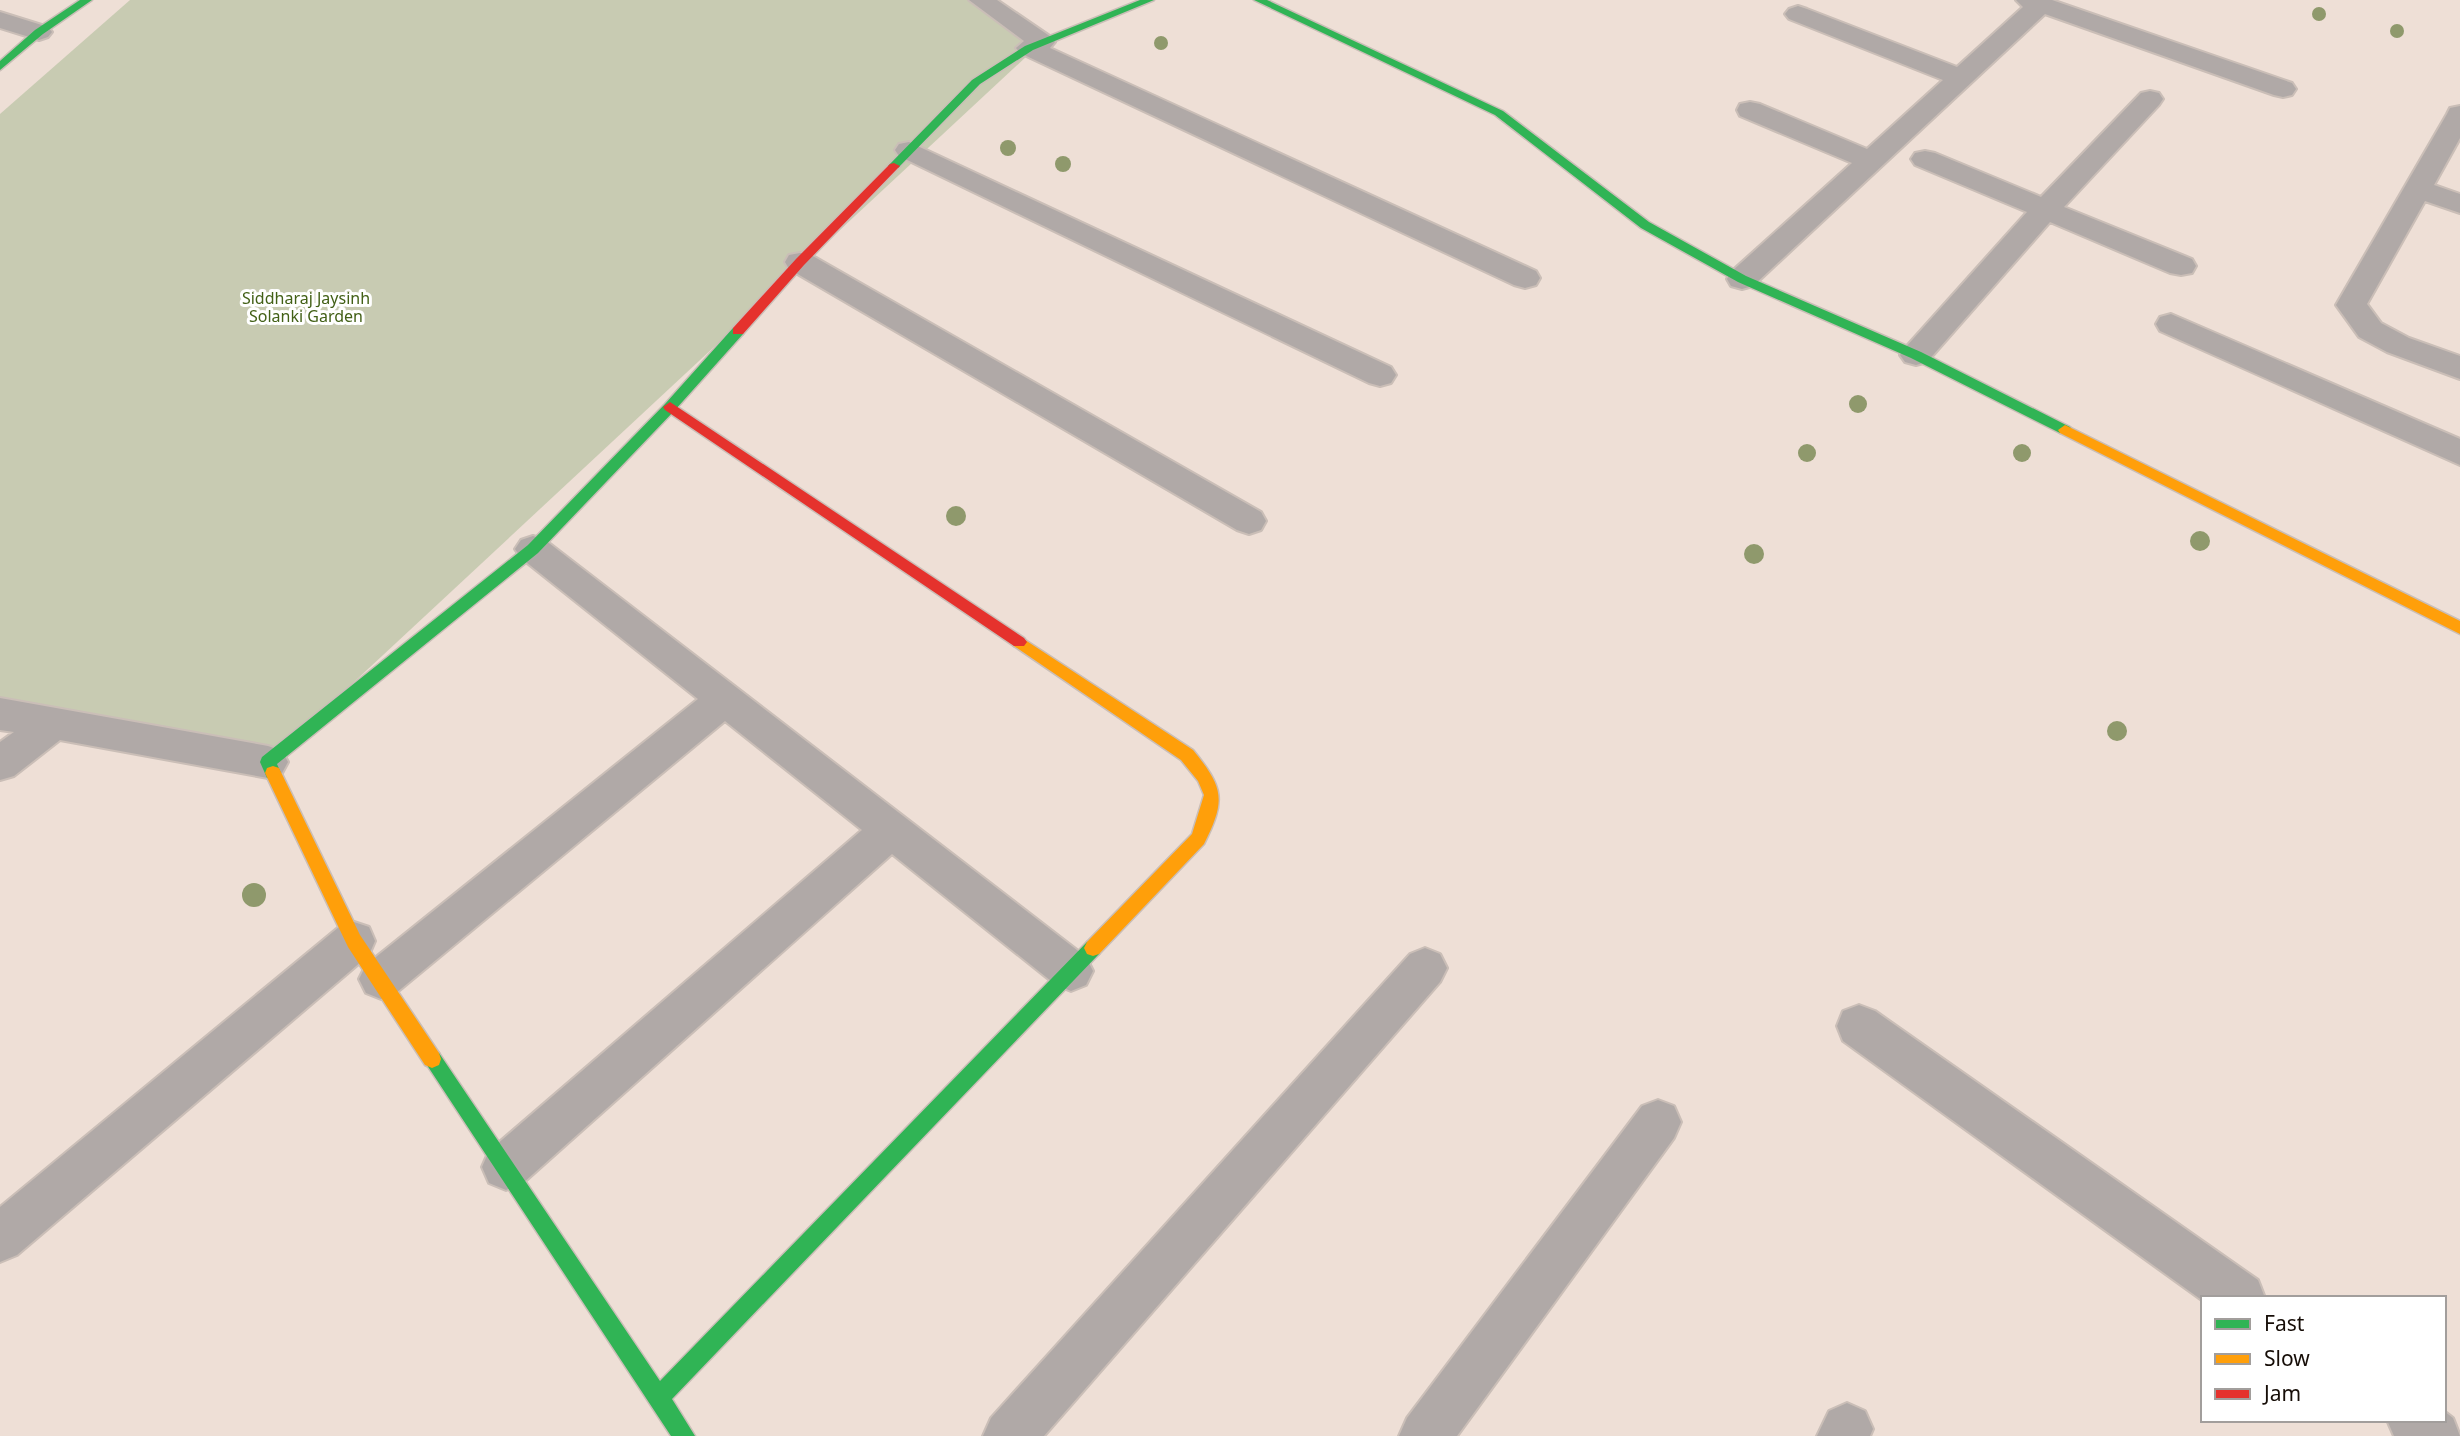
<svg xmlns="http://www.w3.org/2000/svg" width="2460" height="1436" font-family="'Noto Sans',sans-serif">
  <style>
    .green { fill: #c8cbb2 }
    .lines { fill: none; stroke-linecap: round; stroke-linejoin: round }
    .street-casing { stroke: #cabeb7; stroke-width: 4 }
    .fast-casing { stroke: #cabeb7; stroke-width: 3 }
    .slow-casing { stroke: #cabeb7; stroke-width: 3 }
    .jam-casing { stroke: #cabeb7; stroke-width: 3 }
    .street { fill: #b0a9a7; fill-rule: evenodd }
    .fast { fill: #30b455; fill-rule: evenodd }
    .slow { fill: #ff9f0a; fill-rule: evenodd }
    .jam { fill: #e5322d; fill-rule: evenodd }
    .tree { fill: #8f996c }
    .labels { text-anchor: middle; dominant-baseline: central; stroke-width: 6; stroke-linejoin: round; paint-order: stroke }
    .far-park-label { font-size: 16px; fill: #426016; stroke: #fff }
  </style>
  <rect width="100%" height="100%" fill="#eedfd6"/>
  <path class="green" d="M130,0H984L1042,42L268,762L0,712V114Z"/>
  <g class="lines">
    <defs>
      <path id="street" d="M969,0H997L1051,37L1055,42L1050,48L1536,271L1540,278L1536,285L1525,288L1514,285L1020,53L1016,48L1024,41Z
        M2016,0H2052L2292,83L2296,89L2292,95L2283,97L2274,95L2045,14L1753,286L1742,289L1731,286L1727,279L1731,272L1852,163L1740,116L1737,110L1740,104L1750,102L1760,104L1867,149L1943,80L1789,19L1785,14L1789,9L1798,6L1807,9L1957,67L2023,7Z
        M0,12L48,27L52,32L48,37L39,40L0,28Z
        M2150,91L2159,93L2163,99L2159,105L2064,207L2192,259L2196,266L2192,273L2181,275L2170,273L2050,222L1927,362L1916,365L1905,362L1900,355L1905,348L2027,212L1915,165L1911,159L1915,153L1925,151L1935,153L2041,197L2141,93Z
        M2460,106V138L2434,185L2460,194V213L2425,201L2367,304L2381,323L2409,338L2460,356V379L2387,352L2359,337L2336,305L2447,114L2450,108Z
        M909,142L1391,367L1396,375L1391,383L1380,386L1369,383L899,156L895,150L899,144Z
        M800,253L811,255L1261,512L1266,521L1261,530L1249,534L1237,530L789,269L785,262L789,255Z
        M2171,314L2460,439V465L2160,331L2156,324L2160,317Z
        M533,536L545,540L1086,957L1093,971L1086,985L1071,991L1056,985L892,854L523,1183L506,1190L489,1183L482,1167L489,1151L862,830L725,721L396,993L381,999L366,993L359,979L366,965L698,699L521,558L515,549L521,540Z
        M0,698L268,746L282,751L288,762L282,773L268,778L60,740L14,776L0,780V742L14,732L0,730Z
        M354,922L369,927L375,941L369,955L17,1255L0,1262V1207L339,927Z
        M1425,948L1440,954L1447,968L1440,982L1044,1436H983L991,1418L1410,954Z
        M1859,1005L1875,1011L2258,1280L2265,1298H2203V1301L1843,1041L1837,1026L1843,1011Z
        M1658,1100L1674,1106L1681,1122L1674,1138L1457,1436H1399L1407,1418L1642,1106Z
        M1847,1403L1865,1411L1873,1429L1870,1436H1817L1829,1411Z
        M2444,1411L2453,1418L2460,1436H2394L2387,1420H2444Z"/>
      <path id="fast" d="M80,0H92L43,34L0,70V61L35,30Z
        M1140,0H1154L1033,50L980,84L898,168L888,166L972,80L1025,46Z
        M1254,0H1267L1503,111L1649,222L1746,276L1921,352L2070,427L2072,430L2070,433H2060L1911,358L1738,282L1641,228L1495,115Z
        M738,327L744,331L743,334L675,410L538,553L277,764L281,773L279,778L273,780L267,778L260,762L262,757L528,545L665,404L733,328Z
        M1093,940L1099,942L1102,948L1099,954L672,1399L695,1436H671L423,1059L425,1053L432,1050L439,1053L660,1381L1087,942Z"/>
      <path id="slow" d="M2065,425L2460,621V634L2060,433L2058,430Z
        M1019,636L1193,750C1224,788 1226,800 1204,844L1099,954L1093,956L1087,954L1084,948L1087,942L1192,834L1204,795L1198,781L1181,760L1014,646L1011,642L1014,638Z
        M273,766L279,768L360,935L439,1053L441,1059L439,1065L432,1068L425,1065L348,947L265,773L267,768Z"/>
      <path id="jam" d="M894,163L900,166L898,168L804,265L743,334H733V328L796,259L890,164Z
        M670,402L1024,638L1027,642L1024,646H1014L665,410L663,407Z"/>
    </defs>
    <use href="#street" class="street-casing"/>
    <use href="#fast" class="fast-casing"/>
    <use href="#slow" class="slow-casing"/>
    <use href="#jam" class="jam-casing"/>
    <use href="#street" class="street"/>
    <use href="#fast" class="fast"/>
    <use href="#slow" class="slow"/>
    <use href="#jam" class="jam"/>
  </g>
  <g class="tree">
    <circle cx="2319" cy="14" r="7"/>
    <circle cx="2397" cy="31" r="7"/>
    <circle cx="1161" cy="43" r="7"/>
    <circle cx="1008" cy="148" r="8"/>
    <circle cx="1063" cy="164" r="8"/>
    <circle cx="1858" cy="404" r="9"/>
    <circle cx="1807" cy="453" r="9"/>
    <circle cx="2022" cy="453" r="9"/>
    <circle cx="956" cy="516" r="10"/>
    <circle cx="2200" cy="541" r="10"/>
    <circle cx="1754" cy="554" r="10"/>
    <circle cx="2117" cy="731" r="10"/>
    <circle cx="254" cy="895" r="12"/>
  </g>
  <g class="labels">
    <g class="far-park-label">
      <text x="306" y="298">Siddharaj Jaysinh<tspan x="306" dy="18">Solanki Garden</tspan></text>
    </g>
  </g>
  <rect x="2201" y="1296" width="245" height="126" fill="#ffffff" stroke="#a29e9c" stroke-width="2"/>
  <rect x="2215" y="1319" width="35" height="10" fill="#30b455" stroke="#a29e9c" stroke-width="2"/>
  <text x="2264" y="1331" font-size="21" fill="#160d07">Fast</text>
  <rect x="2215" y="1354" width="35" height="10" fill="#ff9f0a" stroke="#a29e9c" stroke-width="2"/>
  <text x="2264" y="1366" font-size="21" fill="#160d07">Slow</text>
  <rect x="2215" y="1389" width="35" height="10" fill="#e5322d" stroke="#a29e9c" stroke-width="2"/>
  <text x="2264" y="1401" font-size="21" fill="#160d07">Jam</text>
</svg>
